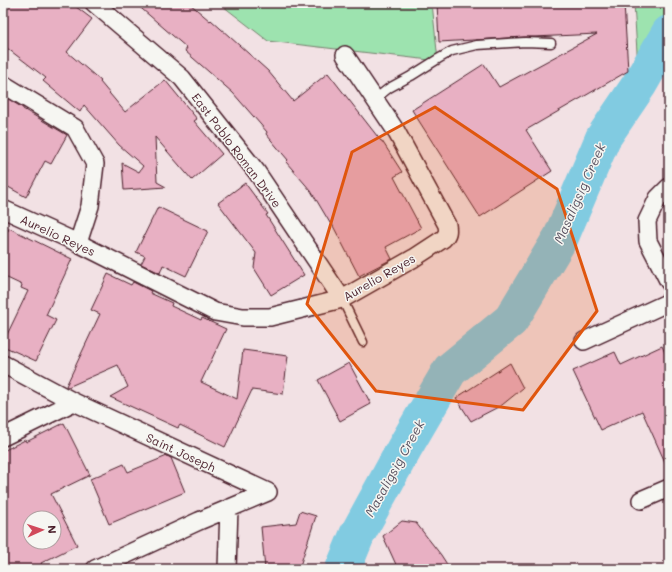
<svg xmlns="http://www.w3.org/2000/svg" width="672" height="572" font-family="Mali,sans-serif">
  <style>
    .green { fill: #9de3af; stroke: #74816d }
    .lines { fill: none; stroke-linecap: round; stroke-linejoin: round }
    .river { stroke: #81cbe1; stroke-width: 36 }
    .building { fill: #e8b0c3; stroke: #4a1f2b; fill-rule: evenodd }
    .service-casing { stroke: #4a1f2b; stroke-width: 11 }
    .minor-casing { stroke: #4a1f2b; stroke-width: 20 }
    .service { stroke: #f6f6f2; stroke-width: 8 }
    .minor { stroke: #f6f6f2; stroke-width: 17 }
    .marked { fill: #e0560e; fill-opacity: 0.2; stroke: #e0560e; stroke-width: 3; stroke-linejoin: round }
    .labels { text-anchor: middle; dominant-baseline: central; stroke-width: 3; stroke-linejoin: round; paint-order: stroke }
    .street-label { font-size: 12px; fill: #4a1f2b; stroke: #f6f6f2 }
    .water-label { font-size: 13px; font-style: italic; fill: #5a5362; stroke: #f6f6f2 }
  </style>
  <rect width="100%" height="100%" fill="#f2e1e4"/>
  <filter id="ink" filterUnits="userSpaceOnUse"><feTurbulence type="fractalNoise" baseFrequency=".025" numOctaves="2"/><feDisplacementMap in="SourceGraphic" scale="8" xChannelSelector="R" yChannelSelector="G"/><feConvolveMatrix kernelMatrix="1 2 1 2 8 2 1 2 1" color-interpolation-filters="sRGB"/></filter>
  <g filter="url(#ink)">
    <path class="green" d="M219,3H432L438,61L268,41Z
      M634,3H669V33L639,85Z"/>
    <g class="lines">
      <path class="river" d="M343,569L357,535L405,447L450,370L511,320L561,237L603,138L639,85L669,33"/>
    </g>
    <path class="building" d="M3,3H71L92,19L67,52L101,81L100,82L125,112L165,80L197,119L194,121L222,154L192,180L155,137L157,182L166,187L124,190L122,163L139,172L143,166L119,145L84,105L80,112L43,81L46,78L3,45Z
      M135,3H189L210,21L211,20L268,71L293,101L328,73L381,141H382L402,172L394,177L421,228L386,247L392,259L359,276L331,222L330,223L311,191L286,162L288,160L266,134L267,132L233,93L185,51L187,48Z
      M437,3H624L628,71L526,130L552,171L480,217L412,110L484,64L499,87L597,34L534,37H525L439,42Z
      M3,96L23,108V109L67,135L51,164L45,161L26,197L3,184Z
      M245,183L268,214L266,215L304,275L271,295L254,268L256,253L218,203Z
      M158,207L208,231L186,276L163,265L160,273L141,264L145,256L136,252Z
      M9,228L72,259L46,315L56,320L36,361L3,346V343L28,291L21,288L22,285L3,276V229L8,231Z
      M108,274L131,285L133,282L151,291L150,293L172,303L171,306L201,320L202,318L226,329L201,382L237,399L243,350L288,356L283,394L252,390L225,447L180,425L178,428L110,397L128,387L118,365L68,387L66,386L100,314L91,310Z
      M662,346L669,362V471L642,411L601,430L573,371L615,352L621,365Z
      M349,363L371,404L340,421L318,380Z
      M510,363L523,388L502,405L471,421L456,398Z
      M64,423L90,475L51,494L77,545L41,563L44,569H3V451L25,440L26,442ZM30,518H54V542H30Z
      M167,456L171,458L185,492L109,524L90,479L124,464L128,472Z
      M300,511L316,516L299,569H265L261,527L296,523Z
      M402,521L416,523L441,555L450,569H398L383,536Z"/>
    <g class="lines">
      <defs>
        <path id="service" d="M375,99L389,88L411,76L438,59L452,51L477,45L525,42L551,43
          M342,299L363,342"/>
        <path id="minor" d="M94,3L182,78L256,171L342,299
          M3,84L75,128L95,164L90,206L78,243
          M669,187L658,198L647,221L648,241L669,282
          M3,209L78,243L215,312L243,317H270L342,299L414,258L443,239C448,234 448,231 447,225L396,131L345,55
          M584,341L669,302
          M3,364L74,402L268,492
          M3,437L74,402
          M641,500L669,488
          M95,569L199,521L268,492
          M227,569L229,508"/>
      </defs>
      <use href="#service" class="service-casing"/>
      <use href="#minor" class="minor-casing"/>
      <use href="#service" class="service"/>
      <use href="#minor" class="minor"/>
    </g>
  </g>
  <path class="marked" d="M435,107L557,189L597,311L523,410L376,391L307,304L352,152Z"/>
  <g class="labels">
    <g class="street-label">
      <text transform="translate(237 150) rotate(53)">East Pablo Roman Drive</text>
      <text transform="translate(58 235) rotate(25)">Aurelio Reyes</text>
      <text transform="translate(379 277) rotate(-30)">Aurelio Reyes</text>
      <text transform="translate(181 452) rotate(25)">Saint Joseph</text>
    </g>
    <g class="water-label">
      <text transform="translate(579 193) rotate(-66)">Masaligsig Creek</text>
      <text transform="translate(394 468) rotate(-61)">Masaligsig Creek</text>
    </g>
  </g>
  <rect width="672" height="572" fill="none" stroke="#f6f6f2" stroke-width="16"/>
  <rect x="8" y="8" width="656" height="556" fill="none" stroke="#4a1f2b" stroke-width="1.5" filter="url(#ink)"/>
  <g transform="translate(42 530) rotate(87)"><circle r="19" fill="#f6f6f2" stroke="#b1a0a2"/>
  <path d="M0-3L7 15L0 10L-7 15Z" fill="#d1495b"/>
  <text y="-6" font-size="11" font-weight="bold" text-anchor="middle" fill="#4a1f2b">N</text>
  </g>
</svg>
